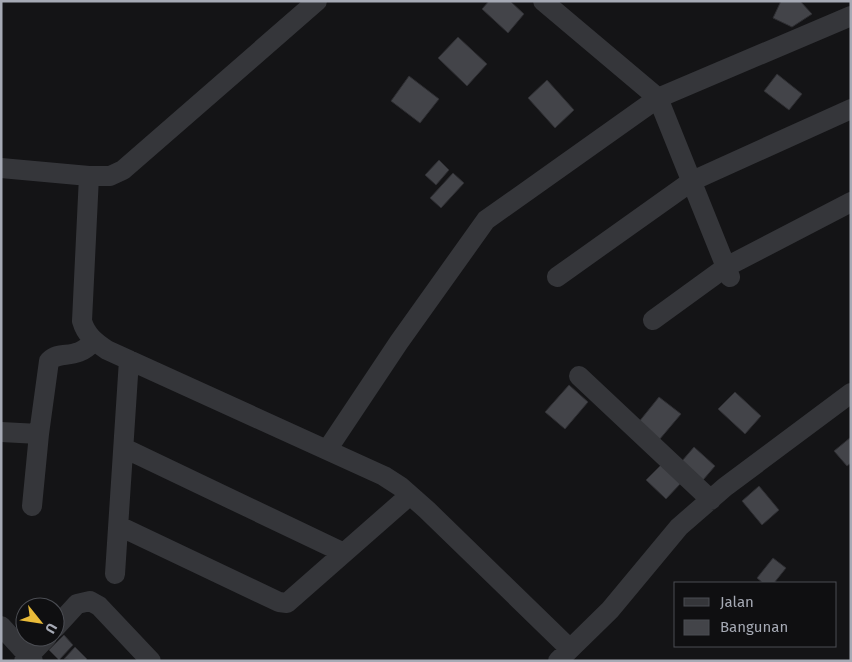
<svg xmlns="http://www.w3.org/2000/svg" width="852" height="662" font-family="'Fira Sans',sans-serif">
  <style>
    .building { fill: #434449; stroke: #2e2e32 }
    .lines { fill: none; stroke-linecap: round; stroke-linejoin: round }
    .minor { stroke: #35363a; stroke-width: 20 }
  </style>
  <rect width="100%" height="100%" fill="#141416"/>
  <path class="building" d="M489,1H510L524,14L508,33L482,9Z
    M781,1H800L812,14L792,27L773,18Z
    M458,37L487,64L467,86L438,58Z
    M777,74L802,94L789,110L764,91Z
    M409,76L439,99L420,123L391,101Z
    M547,80L574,110L555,128L528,98Z
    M439,160L449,170L436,185L425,175Z
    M453,173L464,183L441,208L430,198Z
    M569,385L588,402L565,429L545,412Z
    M735,392L761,416L745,434L718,409Z
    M659,397L681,414L659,440L638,423Z
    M851,437V463L847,466L834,451Z
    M694,447L715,466L703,480L682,461Z
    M662,464L681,483L666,499L646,480Z
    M759,486L779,510L762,525L742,501Z
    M773,558L786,568L774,583H763L757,578Z
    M64,635L73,645L59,660L49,650Z
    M75,647L87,659L86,661L64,659Z"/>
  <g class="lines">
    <path class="minor" d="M543,1L658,98L730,277
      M1,168L89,176L82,321C86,335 95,342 107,350L384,476L401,487L427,510L570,649
      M89,176H110L123,170L317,1
      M557,277L692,181L851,109
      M653,320L726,267L851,202
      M579,376L711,500
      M1,432L39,434L49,361C61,349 75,362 94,341
      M124,448L344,553
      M327,450L399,342L486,220L658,98L851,16
      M32,506L39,434
      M119,526L279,602L287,603L410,495
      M115,574L129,360
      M1,626L33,661
      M55,628L77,604L90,601L99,606L151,661
      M24,661L47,637
      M558,661L610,610L679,527L725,487L851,393"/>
  </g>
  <rect width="852" height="662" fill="none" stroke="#a6aab5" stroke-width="5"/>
  <rect x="674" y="582" width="162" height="65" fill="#0f0f11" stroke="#4b4d53"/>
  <rect x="684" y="598" width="25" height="8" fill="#35363a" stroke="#4b4d53"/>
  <text x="720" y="607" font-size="15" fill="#a6aab5">Jalan</text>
  <rect x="684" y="620" width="25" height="15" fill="#434449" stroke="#4b4d53"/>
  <text x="720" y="632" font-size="15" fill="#a6aab5">Bangunan</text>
  <g transform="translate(40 622) rotate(120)"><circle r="24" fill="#0f0f11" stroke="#4b4d53"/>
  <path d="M0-4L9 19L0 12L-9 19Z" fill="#e9bb39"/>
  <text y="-8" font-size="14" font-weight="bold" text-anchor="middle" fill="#a6aab5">U</text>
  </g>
</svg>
